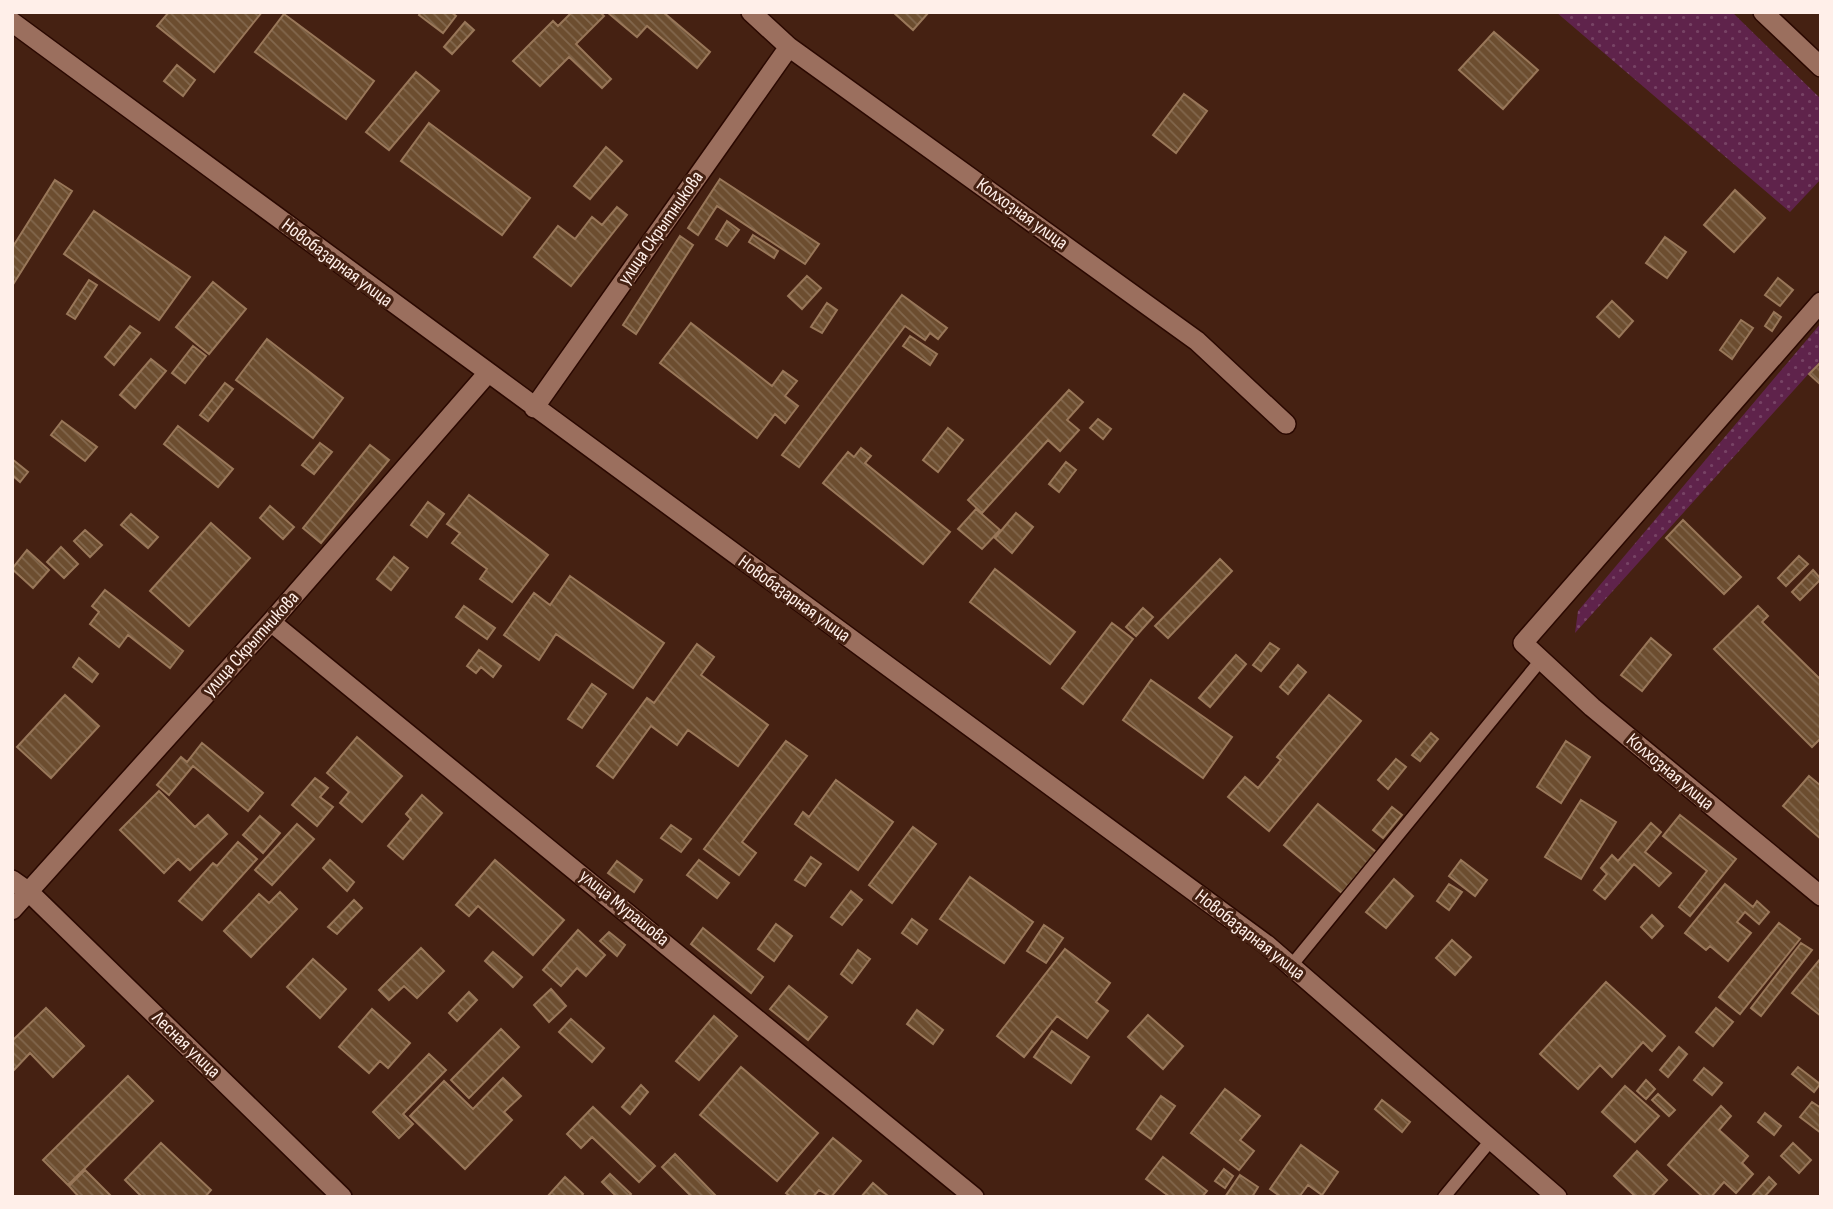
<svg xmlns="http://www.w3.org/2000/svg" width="1833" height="1209" font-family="'Sofia Sans Condensed',sans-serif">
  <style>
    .grass { fill: url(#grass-dots) }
    .building { fill: url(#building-back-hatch); stroke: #997759; stroke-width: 2 }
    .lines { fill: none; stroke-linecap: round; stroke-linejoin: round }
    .service-casing { stroke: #2a0800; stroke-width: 15 }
    .minor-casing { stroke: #2a0800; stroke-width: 22 }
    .service { stroke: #9b6f5e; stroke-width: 12 }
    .minor { stroke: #9b6f5e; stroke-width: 19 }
    .labels { text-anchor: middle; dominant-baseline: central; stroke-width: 6; stroke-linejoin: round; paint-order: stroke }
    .street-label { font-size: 19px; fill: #ffefe9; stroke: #452112 }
  </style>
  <defs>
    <pattern id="grass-dots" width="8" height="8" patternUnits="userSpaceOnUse" patternTransform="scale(1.75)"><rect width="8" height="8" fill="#5f234b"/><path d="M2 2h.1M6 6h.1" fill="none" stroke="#774365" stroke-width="1.8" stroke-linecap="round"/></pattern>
    <pattern id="building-back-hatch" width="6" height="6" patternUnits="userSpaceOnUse" patternTransform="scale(1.75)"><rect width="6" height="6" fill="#6c4d2f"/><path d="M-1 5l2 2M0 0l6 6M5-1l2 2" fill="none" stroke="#82674d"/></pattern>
  </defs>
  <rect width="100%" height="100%" fill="#452112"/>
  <path class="grass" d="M1556,12H1732L1821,99V179L1790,212Z
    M1821,323V360L1575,633L1578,611Z"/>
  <path class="building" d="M169,12H262L214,72L157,26Z
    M421,12H451L456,16L443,33L419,15Z
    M572,12H600L604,16L576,44L611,79L602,88L569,57L540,86L513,61L553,21L558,26Z
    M607,12H663L710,52L697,68L647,26L637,37Z
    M893,12H929L913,30Z
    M284,14L374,81L346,119L255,52Z
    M465,22L474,30L452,54L444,47Z
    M1494,32L1538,70L1503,109L1459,70Z
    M177,65L195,80L183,96L164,81Z
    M416,72L439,91L389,150L366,132Z
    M1184,94L1207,111L1176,153L1153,135Z
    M429,123L530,198L502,235L401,161Z
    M606,147L622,161L590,199L574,186Z
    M720,179L819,244L805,264L717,206L698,235L688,228Z
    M55,180L72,191L12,286V248Z
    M1735,190L1765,218L1734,252L1704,225Z
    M617,207L627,215L571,286L534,257L558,226L575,239L592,217L602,225Z
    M94,211L190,277L159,320L64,254Z
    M727,221L739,230L727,246L716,239Z
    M753,235L778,251L774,258L749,242Z
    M680,236L693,245L636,334L623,325Z
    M1665,237L1686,252L1667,278L1646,263Z
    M807,276L821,288L802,309L788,296Z
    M1778,278L1793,290L1780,306L1765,295Z
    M89,280L97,285L75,319L67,314Z
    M213,282L246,309L209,354L176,327Z
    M902,295L947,328L938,339L930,333L925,340L905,326L799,467L782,455Z
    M1612,301L1633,321L1619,337L1597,317Z
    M827,303L837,310L822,333L811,327Z
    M1774,312L1781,317L1772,331L1765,326Z
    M1741,320L1753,328L1732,359L1720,350Z
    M691,323L772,386L783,371L797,381L785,396L798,406L785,423L775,414L757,438L660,363Z
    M130,326L140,333L114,365L105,357Z
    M910,336L937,354L930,365L903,346Z
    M267,339L343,398L313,438L236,380Z
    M193,346L206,356L185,383L172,373Z
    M151,359L166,371L135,408L120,395Z
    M1821,362V385L1809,374Z
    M225,383L233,389L208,421L200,415Z
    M1069,390L1083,402L1067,420L1079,430L1060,451L1048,440L982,513L968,500Z
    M1098,419L1111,429L1103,439L1090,428Z
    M62,421L97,447L85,461L51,435Z
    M178,426L233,469L218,487L164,444Z
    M948,428L963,440L938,472L923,460Z
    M320,443L332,452L314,474L302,465Z
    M370,445L389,460L321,543L303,528Z
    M861,448L871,456L865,463L950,532L923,564L823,483L848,452L854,457Z
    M12,459L28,472L20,482L12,475Z
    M1066,462L1076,470L1059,492L1049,484Z
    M469,495L548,555L512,602L480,579L487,569L452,543L460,533L447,524Z
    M428,502L444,514L427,537L411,525Z
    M270,506L294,527L283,539L260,518Z
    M976,509L1000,530L982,549L958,529Z
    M1016,513L1033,527L1012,553L995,538Z
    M131,514L158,537L148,548L121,525Z
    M1683,520L1741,577L1724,594L1666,538Z
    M211,523L250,558L189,626L150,591Z
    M85,530L102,545L90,557L74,541Z
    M61,547L78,564L64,578L47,562Z
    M27,550L49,570L33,588L12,569Z
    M1799,556L1808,564L1786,586L1778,578Z
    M394,557L408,568L391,590L377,579Z
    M1220,559L1232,571L1168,638L1155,626Z
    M995,569L1075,632L1050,664L970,602Z
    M1813,570L1821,579L1800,600L1792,592Z
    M570,576L664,643L633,688L556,634L539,660L504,635L534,593L550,605Z
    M105,590L183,651L170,668L128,635L119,647L90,624L99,612L92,606Z
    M464,606L495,628L487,639L456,617Z
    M1758,606L1768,616L1762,622L1821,680V738L1812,747L1714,649Z
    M1143,608L1153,617L1136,636L1126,627Z
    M1112,623L1133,639L1083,704L1062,688Z
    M1651,638L1671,655L1642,691L1621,675Z
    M1270,643L1279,649L1261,671L1253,665Z
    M697,644L714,657L701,675L768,725L738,766L688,730L677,745L651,726L613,778L597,766L647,698L654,703Z
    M479,650L501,666L493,677L481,667L476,673L467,666Z
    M1236,655L1246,664L1210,707L1199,698Z
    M79,658L98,674L92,682L73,667Z
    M1298,665L1306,672L1288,694L1280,687Z
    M1151,680L1232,737L1203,778L1123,720Z
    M592,684L606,694L582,728L568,719Z
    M65,695L99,726L51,778L17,747Z
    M1329,695L1361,721L1269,831L1228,797L1245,777L1258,788L1281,760L1277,757Z
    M1431,733L1438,739L1420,761L1412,755Z
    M357,737L402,776L362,822L340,803L349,792L327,773Z
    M786,741L807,756L742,842L756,853L739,875L704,849Z
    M1566,741L1590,757L1561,803L1537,787Z
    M202,743L263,793L248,811L193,766L169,795L157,785L181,757L187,762Z
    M1396,759L1406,767L1388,789L1378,780Z
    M1809,776L1821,786V839L1783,806Z
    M315,778L328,788L320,797L333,807L317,826L292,805Z
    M836,780L893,822L858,870L795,824L803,812L809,817Z
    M159,791L195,827L208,815L227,834L190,870L178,859L164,873L120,830Z
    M422,795L442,813L403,859L388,846L411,819L406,814Z
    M1581,800L1616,822L1581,879L1545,857Z
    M1318,804L1376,852L1342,893L1284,845Z
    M1392,807L1402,815L1383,838L1373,830Z
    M1680,815L1736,859L1690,916L1679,907L1707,871L1663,836Z
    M260,816L280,833L263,853L243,835Z
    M1651,823L1661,832L1645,852L1671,873L1659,886L1634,864L1605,899L1594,890L1607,874L1601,868L1612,855L1618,861Z
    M297,824L314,839L272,885L255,870Z
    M671,825L691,839L681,852L661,838Z
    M913,827L936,844L892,903L869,885Z
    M238,842L257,859L202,920L179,901L213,863L217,866Z
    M811,857L821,864L805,886L795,880Z
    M330,860L354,882L347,891L323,868Z
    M495,860L564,920L533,955L478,906L469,916L456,905Z
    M699,860L729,883L717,898L687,875Z
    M1461,860L1487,880L1475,896L1449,876Z
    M617,861L642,880L634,892L608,873Z
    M970,877L1033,922L1004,963L940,919Z
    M1394,879L1413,896L1386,928L1366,912Z
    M1449,884L1462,892L1449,910L1437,901Z
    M1725,884L1753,907L1757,901L1769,912L1759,924L1745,912L1737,922L1751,933L1728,961L1710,946L1706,950L1685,933Z
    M851,891L862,900L842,925L831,917Z
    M280,892L297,909L251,957L224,931L259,894L269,903Z
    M354,900L362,908L337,934L328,927Z
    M1652,915L1663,926L1652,938L1641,927Z
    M912,919L927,930L917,944L902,933Z
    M1779,923L1800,939L1740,1014L1719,997Z
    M776,924L792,936L774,961L758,949Z
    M1044,925L1063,938L1046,963L1027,951Z
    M703,928L763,977L751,993L691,944Z
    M578,930L605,955L586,976L577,968L561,986L543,970Z
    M609,932L625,945L617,956L600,941Z
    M1452,940L1471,957L1455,975L1436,958Z
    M1801,943L1812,950L1761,1016L1751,1008Z
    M421,948L444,971L417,998L404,986L389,1000L379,990Z
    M1065,949L1110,983L1096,1002L1108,1011L1087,1038L1057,1016L1024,1057L997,1036Z
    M858,950L870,959L852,983L841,974Z
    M493,952L522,977L513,987L485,961Z
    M1821,958V1016L1792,993Z
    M313,959L346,989L320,1018L287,987Z
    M1606,982L1665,1036L1652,1051L1643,1042L1612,1077L1600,1065L1578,1089L1540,1054Z
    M789,986L827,1017L808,1040L770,1009Z
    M551,989L566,1006L549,1022L534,1005Z
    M469,992L477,1000L457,1021L449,1013Z
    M46,1008L84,1046L53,1077L30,1053L13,1071L12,1041Z
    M1716,1008L1733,1022L1713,1046L1696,1032Z
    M372,1009L410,1043L388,1068L380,1061L369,1073L339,1047Z
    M917,1010L943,1030L933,1044L907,1024Z
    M1148,1015L1183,1046L1163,1069L1128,1037Z
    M714,1016L737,1036L699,1080L676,1061Z
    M571,1019L604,1048L592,1062L559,1032Z
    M501,1029L519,1047L469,1098L451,1080Z
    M1052,1031L1089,1057L1071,1083L1034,1057Z
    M1679,1047L1687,1054L1668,1077L1660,1070Z
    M429,1054L446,1070L403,1114L413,1124L399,1138L373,1112Z
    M741,1067L818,1133L777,1181L700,1115Z
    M1798,1067L1820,1084L1814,1092L1792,1074Z
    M1704,1068L1722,1083L1712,1095L1694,1080Z
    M128,1076L153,1101L68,1185L43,1160Z
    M503,1078L521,1096L504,1112L512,1120L465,1169L410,1116L444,1081L473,1109Z
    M1646,1080L1655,1089L1646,1099L1637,1091Z
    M641,1085L648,1092L630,1114L622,1107Z
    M1625,1086L1659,1116L1635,1142L1602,1112Z
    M1225,1089L1260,1116L1240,1140L1254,1151L1239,1170L1191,1133Z
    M1658,1094L1675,1110L1669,1116L1652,1100Z
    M1161,1096L1175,1106L1151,1139L1137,1129Z
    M1382,1100L1410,1122L1402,1132L1375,1109Z
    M1812,1102L1821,1108V1133L1800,1117Z
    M1721,1106L1731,1116L1719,1130L1748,1156L1742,1163L1753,1174L1736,1193L1724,1182L1711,1197H1703L1668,1165Z
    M593,1107L655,1166L639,1182L592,1137L581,1148L567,1134Z
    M1765,1113L1781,1126L1774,1135L1758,1122Z
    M833,1138L861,1161L831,1197L819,1190L813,1197H791L786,1193Z
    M161,1143L211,1190L205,1197H142L125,1180Z
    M1793,1143L1811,1160L1799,1173L1781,1156Z
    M1301,1145L1338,1172L1322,1195L1308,1185L1299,1197H1281L1270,1189Z
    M1637,1151L1667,1180L1651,1197H1636L1614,1176Z
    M675,1154L717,1197H692L662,1167Z
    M1163,1157L1207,1191L1202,1197H1170L1146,1179Z
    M1224,1169L1233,1176L1225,1188L1215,1181Z
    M85,1170L112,1197H79L69,1186Z
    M610,1174L631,1194L628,1197H617L602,1182Z
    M1240,1175L1258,1187L1252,1197H1225Z
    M565,1177L583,1194L581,1197H547Z
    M1769,1177L1776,1184L1764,1197H1751Z
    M873,1183L889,1197H861Z"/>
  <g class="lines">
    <defs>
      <path id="service" d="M1291,966L1541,660
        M1444,1197L1492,1139"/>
      <path id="minor" d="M751,12L789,47L1197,341L1286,424
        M1763,12L1821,67
        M12,22L1267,945L1557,1197
        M1821,302L1523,643L1592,707L1821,896
        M534,408L789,47
        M271,622L974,1197
        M12,880L29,892L342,1197
        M12,910L271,622L487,374"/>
    </defs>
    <use href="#service" class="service-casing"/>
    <use href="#minor" class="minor-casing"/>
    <use href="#service" class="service"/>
    <use href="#minor" class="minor"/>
  </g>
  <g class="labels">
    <g class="street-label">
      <text transform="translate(1022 214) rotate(36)">Колхозная улица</text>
      <text transform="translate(661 228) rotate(-55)">улица Скрытникова</text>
      <text transform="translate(337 263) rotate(37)">Новобазарная улица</text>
      <text transform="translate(794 599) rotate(36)">Новобазарная улица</text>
      <text transform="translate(251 644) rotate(-48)">улица Скрытникова</text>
      <text transform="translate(1670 772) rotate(40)">Колхозная улица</text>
      <text transform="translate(624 908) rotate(39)">улица Мурашова</text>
      <text transform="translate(1250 935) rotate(38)">Новобазарная улица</text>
      <text transform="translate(186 1045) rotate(44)">Лесная улица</text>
    </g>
  </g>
  <rect width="1833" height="1209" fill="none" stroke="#ffefe9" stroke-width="28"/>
</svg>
